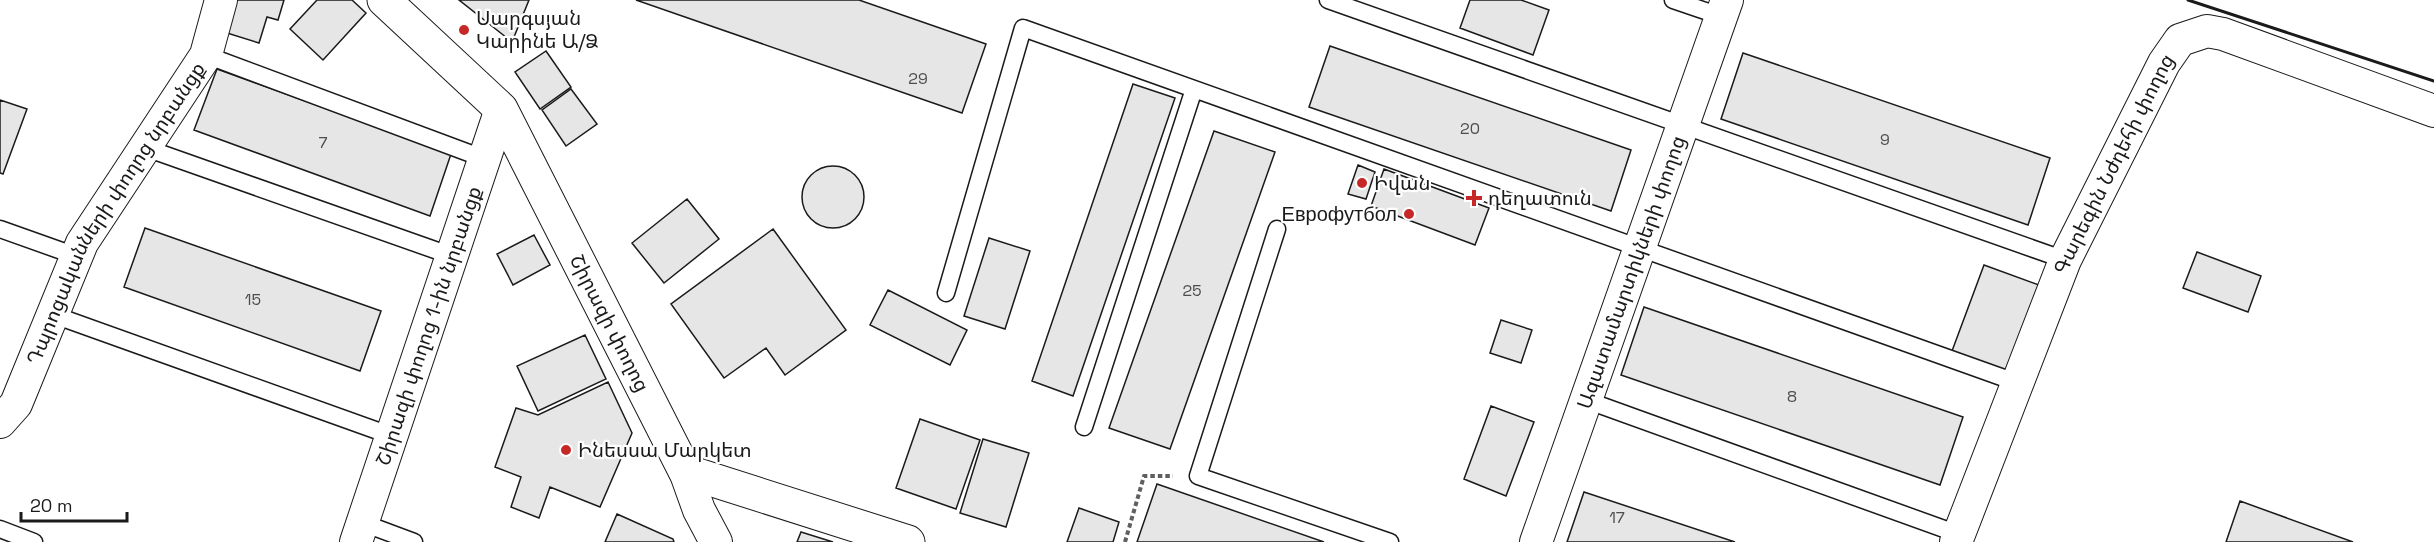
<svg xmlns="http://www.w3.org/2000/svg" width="2434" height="542" font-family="'Space Grotesk','Noto Sans Armenian',sans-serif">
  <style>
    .building { fill: #e6e6e6; stroke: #1a1a1a; stroke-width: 1.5 }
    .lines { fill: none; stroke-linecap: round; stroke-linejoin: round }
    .service-casing { stroke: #1a1a1a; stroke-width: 19 }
    .minor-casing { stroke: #1a1a1a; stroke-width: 34 }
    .tertiary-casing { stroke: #1a1a1a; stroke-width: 35 }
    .path { stroke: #5f5f5f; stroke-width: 4; stroke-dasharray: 4.5 3; stroke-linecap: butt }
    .service { stroke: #fff; stroke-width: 16 }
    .minor { stroke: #fff; stroke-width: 32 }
    .tertiary { stroke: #fff; stroke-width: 33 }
    .wall { stroke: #1a1a1a; stroke-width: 3 }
    .poi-dot { fill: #c62828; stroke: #fff; stroke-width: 2 }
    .labels { text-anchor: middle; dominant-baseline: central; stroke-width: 4.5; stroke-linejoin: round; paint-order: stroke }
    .number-label { font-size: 16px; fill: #4d4d4d }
    .poi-label { font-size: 20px; fill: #1a1a1a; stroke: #fff; text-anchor: start }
    .street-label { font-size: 20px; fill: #1a1a1a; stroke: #fff }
  </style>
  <rect width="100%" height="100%" fill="#fff"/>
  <path class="building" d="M236,0H284L278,20L267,17L259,43L227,33Z
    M317,0H352L366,13L323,60L290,29Z
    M459,0H529L512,42Z
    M636,0H859L986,44L962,113Z
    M1470,0H1521L1549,10L1533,55L1460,28Z
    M1330,46L1631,150L1611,211L1309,107Z
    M546,51L571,87L540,109L515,72Z
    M1743,53L2050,158L2028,225L1721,119Z
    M217,69L451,154L430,216L194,130Z
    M1133,84L1175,98L1073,396L1032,381Z
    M571,89L597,124L566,146L542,110Z
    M0,100L27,109L3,174L0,173Z
    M1214,131L1275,152L1170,449L1109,428Z
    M1358,165L1375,172L1366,199L1348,194Z
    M802 197a31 31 0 1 1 62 0a31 31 0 1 1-62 0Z
    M1384,169L1489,208L1475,245L1371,206Z
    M687,199L719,239L664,283L632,243Z
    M145,228L381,311L360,371L124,287Z
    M773,229L846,330L785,375L766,348L724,378L671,304Z
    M534,235L550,265L513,285L497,254Z
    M989,238L1030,251L1005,329L964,316Z
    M2197,252L2261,276L2248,312L2183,288Z
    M1984,265L2047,288L2015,375L1952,351Z
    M888,290L967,330L950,365L870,325Z
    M1644,307L1963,417L1940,485L1621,375Z
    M1501,320L1532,330L1521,363L1490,353Z
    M585,335L606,379L538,411L517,366Z
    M608,382L632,433L600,507L550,487L539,518L511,507L521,477L495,467L516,408L538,415Z
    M1491,406L1534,422L1506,496L1464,479Z
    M920,419L980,440L956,509L896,488Z
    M983,439L1029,453L1006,527L960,513Z
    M1157,484L1324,542H1137Z
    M1584,492L1735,542H1567Z
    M2240,501L2353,542H2226Z
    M1079,508L1119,522L1113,542H1067Z
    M617,514L673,539L674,542H605Z
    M801,532L833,542H797Z"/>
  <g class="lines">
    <defs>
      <path id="service" d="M1328,0L2065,260
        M1673,0L1720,16
        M206,55L485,159
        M143,147L452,256
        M0,229L76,256
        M1277,229L1198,476L1390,542
        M946,293L1023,28L2018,383
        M54,315L392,436
        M1586,400L1958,534
        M1084,427L1194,89
        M363,523L414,542
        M0,529L34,542"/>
      <g id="minor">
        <path id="s1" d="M0,422L16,404L82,243L206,55L221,0"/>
        <path d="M685,471L699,510L716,542"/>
        <path id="s2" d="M356,542L501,109"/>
        <path id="s3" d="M1536,542L1727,0"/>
        <path id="s4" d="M1956,542L2065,260L2164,63L2180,40L2207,31L2223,34L2434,111"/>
      </g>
      <g id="tertiary">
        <path id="s5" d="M384,0L501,109L685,471L908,542"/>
      </g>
    </defs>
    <use href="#service" class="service-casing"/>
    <use href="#minor" class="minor-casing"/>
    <use href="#tertiary" class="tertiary-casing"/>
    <path class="path" d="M1125,542L1144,476H1173"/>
    <use href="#service" class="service"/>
    <use href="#minor" class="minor"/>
    <use href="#tertiary" class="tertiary"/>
    <path class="wall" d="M2188,0L2434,81"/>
  </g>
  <g class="poi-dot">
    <circle cx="464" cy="30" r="6"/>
    <circle cx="1362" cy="183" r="6"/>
    <path d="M1471 189h6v6h6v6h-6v6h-6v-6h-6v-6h6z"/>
    <circle cx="1409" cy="214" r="6"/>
    <circle cx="566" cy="450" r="6"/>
  </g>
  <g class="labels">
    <g class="number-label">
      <text x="918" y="78">29</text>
      <text x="1470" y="128">20</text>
      <text x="1885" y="139">9</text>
      <text x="323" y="142">7</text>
      <text x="1192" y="290">25</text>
      <text x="253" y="299">15</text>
      <text x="1792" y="396">8</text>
      <text x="1617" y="517">17</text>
    </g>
    <g class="poi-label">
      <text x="476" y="18">Սարգսյան<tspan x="476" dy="23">Կարինե Ա/Ձ</tspan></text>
      <text x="1374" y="183">Իվան</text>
      <text x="1488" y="198">դեղատուն</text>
      <text x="1397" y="214" text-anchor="end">Еврофутбол</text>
      <text x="578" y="450">Ինեսսա Մարկետ</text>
    </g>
    <g class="street-label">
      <text stroke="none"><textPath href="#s4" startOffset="410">Գարեգին Նժդեհի փողոց</textPath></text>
      <text stroke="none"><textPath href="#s1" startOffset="240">Դպրոցականների փողոց նրբանցք</textPath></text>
      <text stroke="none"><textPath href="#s3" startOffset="286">Ազատամարտիկների փողոց</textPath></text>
      <text stroke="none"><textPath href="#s5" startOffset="400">Շիրազի փողոց</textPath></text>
      <text stroke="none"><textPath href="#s2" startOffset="228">Շիրազի փողոց 1-ին նրբանցք</textPath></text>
    </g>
  </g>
  <path d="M21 512v9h106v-9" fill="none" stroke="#1a1a1a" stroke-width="3"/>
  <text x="30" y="512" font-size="18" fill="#1a1a1a" stroke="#ffffff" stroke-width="4.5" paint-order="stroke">20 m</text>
</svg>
